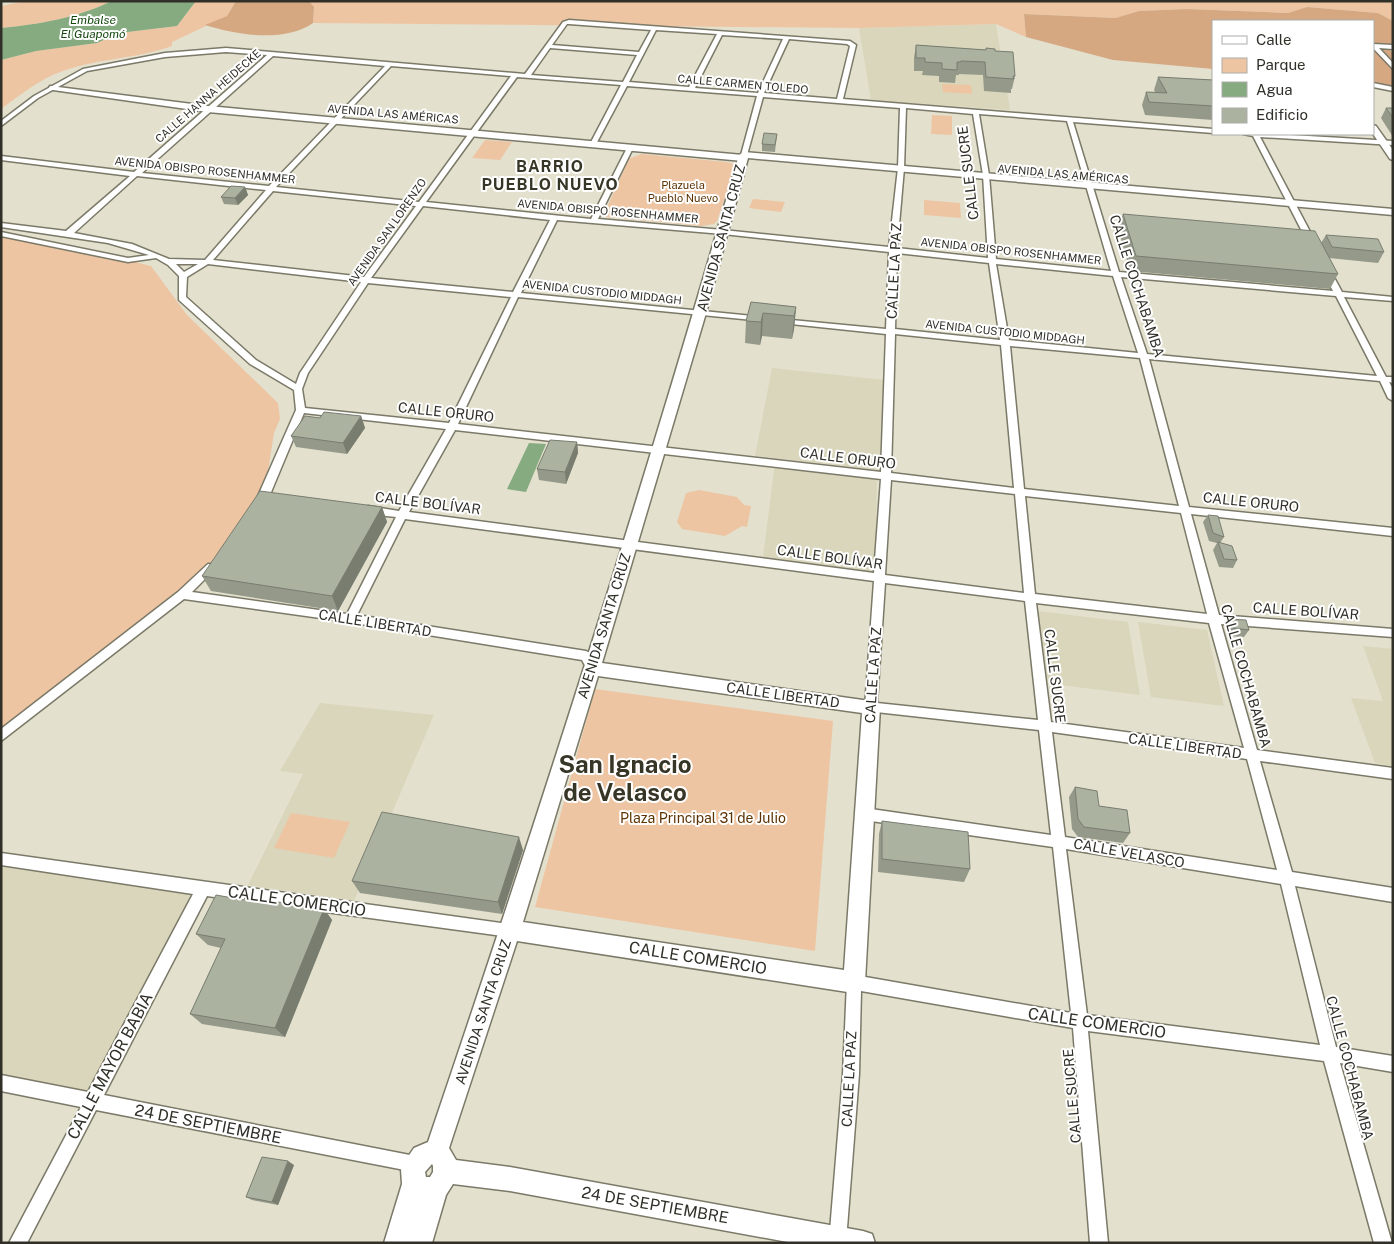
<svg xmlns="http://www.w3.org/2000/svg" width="1394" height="1244" font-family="'Public Sans',sans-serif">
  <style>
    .built { fill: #d9d6bb }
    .green { fill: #eec5a3 }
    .forest { fill: #d5a882 }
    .water { fill: #86ab80 }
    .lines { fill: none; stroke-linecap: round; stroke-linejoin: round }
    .minor-casing { stroke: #7b7968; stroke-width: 3 }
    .tertiary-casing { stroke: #7b7968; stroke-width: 3 }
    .secondary-casing { stroke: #7b7968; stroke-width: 3 }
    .minor { fill: #fff; fill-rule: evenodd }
    .tertiary { fill: #fff; fill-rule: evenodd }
    .secondary { fill: #fff; fill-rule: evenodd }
    .wall { fill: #94998a }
    .shaded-wall { fill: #787d70 }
    .building { fill: #acb2a0; stroke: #787d70 }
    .labels { text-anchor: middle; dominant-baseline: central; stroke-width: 4; stroke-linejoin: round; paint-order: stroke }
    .far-street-label { font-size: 11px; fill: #302f28; stroke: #fff }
    .far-park-label { font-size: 11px; fill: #5d3303; stroke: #fff }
    .far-water-label { font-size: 12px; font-style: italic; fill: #15480e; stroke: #fff }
    .street-label { font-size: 14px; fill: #302f28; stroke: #fff }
    .park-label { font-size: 14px; fill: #5d3303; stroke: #fff }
    .far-district-label { font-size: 16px; font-weight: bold; letter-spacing: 1px; fill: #373526; stroke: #fff }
    .near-street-label { font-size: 16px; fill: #302f28; stroke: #fff }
    .town-label { font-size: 24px; font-weight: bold; fill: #373526; stroke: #fff }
  </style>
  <rect width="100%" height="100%" fill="#e3e0cd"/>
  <path class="built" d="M996,24L1010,110L871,100L859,28Z
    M772,368L885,380L879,470L755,456Z
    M775,463L877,476L875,576L767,560L763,557Z
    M1038,611L1128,622L1140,695L1045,683Z
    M1138,622L1207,630L1224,706L1151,697Z
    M1363,646L1393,649V766L1375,763L1351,698L1383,701Z
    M320,703L434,715L354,901L248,885L303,774L280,771Z
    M1,859L203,889L91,1101L1,1083Z"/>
  <path class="green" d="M25,1H112C76,18 41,24 1,28V6Z
    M196,1H236L227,16L172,42V46C137,59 99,58 63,71C40,79 20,95 1,109V60L36,51L97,43L119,33L177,26Z
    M309,1H1393V21L1378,13L1307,7L1288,13L1187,9L1139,11L1117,18L1024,14L1026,37L996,24L859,28L313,23L314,7Z
    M942,84L971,85L972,94L943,92Z
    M932,115L952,116V135L931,134Z
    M485,140L512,142L500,160L472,158Z
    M641,154L727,162L736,165L717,221L714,224L701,226L607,217L604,214L629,159Z
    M753,199L785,202L781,212L749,208Z
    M924,200L960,203L961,218L924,215Z
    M1,233L108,255L151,266L187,315L278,403L280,419L274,433L264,497L222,558L1,736Z
    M699,490L737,497L744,505L751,506L747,527L742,526L725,536L682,529L677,522L686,493Z
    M595,689L833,721L815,951L535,907Z
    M291,813L350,822L334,858L274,848Z"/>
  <path class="forest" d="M236,1H309L314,7L313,23C284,43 237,35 205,25L227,16Z
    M1307,7L1378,13L1393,21V46H1386L1393,53V89L1373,85V21H1213V69L1113,60L1026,37L1024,14L1116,18L1139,11L1187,9L1288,13Z"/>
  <path class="water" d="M112,1H196L177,26L119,33L97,43L36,51L1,60V28C41,24 76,18 112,1Z
    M529,443L546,444L526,492L507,489Z"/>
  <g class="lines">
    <defs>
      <path id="minor" d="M569,20L850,41L856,45L843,99L1213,129V133L1073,122L1119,272L1333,291L1322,270L1326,268L1330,270L1342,292L1393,297V301L1344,297L1386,377H1393V383L1389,382L1393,389V401L1388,398L1380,381L1149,359L1189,507L1393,528V536L1191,514L1219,615L1393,629V637L1221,624L1257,750L1393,768V779L1260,761L1292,872L1393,888V902L1295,886L1336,1047L1393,1056V1072L1340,1063L1392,1243H1374L1324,1061L1088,1031L1108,1243H1090L1073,1028L861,991L859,1074L846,1241L845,1243H829L843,1074L847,982L849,977L854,975L1071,1013L1053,847L864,820L859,818L857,814L859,810L864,808L1051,835L1039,730L867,711L865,707L874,581L405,519L357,615L586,651L590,653L598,668L596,671H588L582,660L342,621L184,599L1,741V729L178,592L208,564H216L217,567L192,592L347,614L396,517L368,514L363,510L368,506L399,511L446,429L304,413L269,497L263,507H255L254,505L296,410L294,390L250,364L179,300V276L168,265L156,258L128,262L1,236V232L128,258L149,255L108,243L1,227V223L66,231L130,176L1,160V156L134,172L267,55L226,52L165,57L87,71L38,98L1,126V121L34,96L83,69L165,53L226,48L525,74L563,22ZM567,24H569L651,30L639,52L552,45ZM656,30L717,34L689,87L629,82ZM722,35L783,39L758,93L695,88ZM789,39L847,44L850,46L837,99L764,93ZM550,48L637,55L623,82L531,75ZM273,56L385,66L269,186L142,173ZM391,66L511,76L419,202L276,187ZM517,77L621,85L590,144L593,146L596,144L627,86L757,96L741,155L744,157L747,155L763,97L900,108L898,168L889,247L723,230L598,219L633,148L630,146L627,148L591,219L426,202ZM906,108L973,114L983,175L988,258L897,248L904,168ZM979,114L1067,121L1111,271L996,259L989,175ZM137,176L266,190L205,260L169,259L132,244L74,233ZM273,191L416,206L364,277L213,260ZM423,206L550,220L513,292L371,278ZM557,220L723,234L889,252L886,329L781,319L777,321L781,323L886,334L881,472L458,424L518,297L763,321L767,319L763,317L521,293ZM897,253L989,263L1000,340L895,329ZM176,264H198L184,272ZM208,264L361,282L300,373L296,384L256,360L186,297L187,277ZM996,264L1113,276L1138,353L1009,340ZM1121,277L1336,296L1377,376L1147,354ZM368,283L511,297L449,423L305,408L302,389L308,373ZM895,334L1001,345L1014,488L891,473ZM1010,346L1140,358L1179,506L1024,489ZM455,430L881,479L874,573L409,512ZM891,480L1015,494L1024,593L885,575ZM1025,496L1181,513L1207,614L1035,594ZM885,583L1025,601L1038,720L877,703ZM1036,603L1209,623L1244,748L1051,722ZM1052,732L1247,759L1277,870L1065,837ZM1066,849L1281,884L1320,1045L1087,1015Z
        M1373,44L1393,45V49L1379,48L1393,63V69L1373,48Z
        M1373,83L1393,87V91L1373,87Z
        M1243,134H1274L1393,141V145L1260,137L1316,243L1312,245L1308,243L1253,136Z
        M1,853L515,925L517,930L515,935L510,937L207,896L104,1095L415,1156L421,1158L423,1164L421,1170L415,1172L96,1110L27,1243H9L81,1107L1,1091V1075L88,1092L193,894L1,865Z"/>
      <path id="tertiary" d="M50,86L208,106L743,155L748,158L743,161L208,112L53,90L49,88Z
        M1373,125L1376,126L1393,150V160L1390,159L1373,134Z"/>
      <path id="secondary" d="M744,152L1393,209V215L748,158L706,313L602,663L877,702L880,707L865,982L862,990L854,993L517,941L449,1148L456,1160L510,1167L863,1231L872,1234L875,1243H793L510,1191L453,1184L446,1195L432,1243H384L402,1184L401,1169L405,1161L414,1148L428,1142C539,815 644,487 739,155ZM598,676L862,713L844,970L523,922ZM432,1164L433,1166V1172L430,1177H426L425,1172Z"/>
    </defs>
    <use href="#minor" class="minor-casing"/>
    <use href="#tertiary" class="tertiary-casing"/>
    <use href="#secondary" class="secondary-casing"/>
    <use href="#minor" class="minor"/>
    <use href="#tertiary" class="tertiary"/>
    <use href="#secondary" class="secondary"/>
  </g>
  <path class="wall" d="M916,45L986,50V48L995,51L1015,76L1012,89H1011V93L984,91L983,75L959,74V75H956L955,83L939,82V76L922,75L923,71H914V58Z
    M1158,77L1213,80V120L1145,115L1142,105L1146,92H1155L1154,90Z
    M1386,108H1393V137L1381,118Z
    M777,134L775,152L762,151V144Z
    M245,187L248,195L238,205L224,204L221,197Z
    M1123,214L1321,243L1326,235L1384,252L1378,263L1329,258L1338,274L1330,289L1130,271L1118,228Z
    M751,302L796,307L794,329L792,339L762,336L760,345L745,343L746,321Z
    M361,416L365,428L347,454L296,447L291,436L320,418Z
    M577,442L578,453L566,484L539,480L537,469Z
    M382,507L387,522L338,611L211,591L202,576Z
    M1208,515L1224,537L1220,543L1237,560L1233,568L1219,567L1213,550L1217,543L1209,541L1203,522Z
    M1230,619L1249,630L1244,637L1228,636L1225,626Z
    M1075,787L1099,806L1130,833L1123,843L1078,837L1072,829L1069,797Z
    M882,821L970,869L964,882L878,872L879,834Z
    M523,850L502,914L360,893L352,881Z
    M244,900L324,909L332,920L285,1037L202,1024L190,1014L221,948L208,945L196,934Z
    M294,1165L278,1205L252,1200L246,1197Z"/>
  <path class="shaded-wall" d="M245,187L248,195L238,205L235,198Z
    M796,307L794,329L792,339L794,316Z
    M763,313L762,336L760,345L761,322Z
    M361,416L365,428L347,454L343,443Z
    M577,442L578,453L566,484L565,472Z
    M382,507L387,522L338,611L332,596Z
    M519,837L523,850L502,914L498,902Z
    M324,909L332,920L285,1037L275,1028Z
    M288,1161L294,1165L278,1205L272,1202Z"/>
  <path class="building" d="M916,45L986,50V48L995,49V51L1013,52L1015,76H1013L1014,79L986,77L985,62L961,61V62H957V70L942,69V63L925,62V58H916Z
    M1158,77L1213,80V106L1149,102L1146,92L1167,93Z
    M1386,108H1393V118Z
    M764,133L777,134L775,145L762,144Z
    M231,186L245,187L235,198L221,197Z
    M1123,214L1315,231L1338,274L1136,256Z
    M1326,235L1378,239L1384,252L1332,247Z
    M751,302L796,307L794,316L763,313L761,322L746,321Z
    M324,412L361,416L343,443L291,436L305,416L320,418Z
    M550,440L577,442L565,472L537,469Z
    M260,491L382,507L332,596L202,576Z
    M1208,515L1218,516L1224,537L1213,533Z
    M1218,542L1232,546L1237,560L1224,559Z
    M1230,619L1246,620L1249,630L1233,628Z
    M1075,787L1097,791L1099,806L1127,810L1130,833L1084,827L1078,819Z
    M382,812L519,837L498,902L352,881Z
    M882,821L968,832L970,869L882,859Z
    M216,895L244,900L245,897L324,909L275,1028L190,1014L225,939L196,934Z
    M262,1157L288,1161L272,1202L246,1197Z"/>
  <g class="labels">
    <g class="far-street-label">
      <text transform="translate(743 84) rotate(5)">CALLE CARMEN TOLEDO</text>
      <text transform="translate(208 96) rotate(-41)">CALLE HANNA HEIDECKE</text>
      <text transform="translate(393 114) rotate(5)">AVENIDA LAS AMÉRICAS</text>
      <text transform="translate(205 170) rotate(6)">AVENIDA OBISPO ROSENHAMMER</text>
      <text transform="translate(1063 174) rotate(5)">AVENIDA LAS AMÉRICAS</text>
      <text transform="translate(608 211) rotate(5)">AVENIDA OBISPO ROSENHAMMER</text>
      <text transform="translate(387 232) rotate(-55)">AVENIDA SAN LORENZO</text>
      <text transform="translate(1011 251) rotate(6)">AVENIDA OBISPO ROSENHAMMER</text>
      <text transform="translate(602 292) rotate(6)">AVENIDA CUSTODIO MIDDAGH</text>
      <text transform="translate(1005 332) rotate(6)">AVENIDA CUSTODIO MIDDAGH</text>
    </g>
    <g class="far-park-label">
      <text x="683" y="185">Plazuela<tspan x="683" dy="13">Pueblo Nuevo</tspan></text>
    </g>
    <g class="far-water-label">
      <text x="93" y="20">Embalse<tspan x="93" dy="14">El Guapomó</tspan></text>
    </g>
    <g class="street-label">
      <text transform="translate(968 173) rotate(-97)">CALLE SUCRE</text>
      <text transform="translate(721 238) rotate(-75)">AVENIDA SANTA CRUZ</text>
      <text transform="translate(894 271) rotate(-87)">CALLE LA PAZ</text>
      <text transform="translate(1137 286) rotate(72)">CALLE COCHABAMBA</text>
      <text transform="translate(446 412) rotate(6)">CALLE ORURO</text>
      <text transform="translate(848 458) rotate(7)">CALLE ORURO</text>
      <text transform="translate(1251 502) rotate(6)">CALLE ORURO</text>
      <text transform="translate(428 503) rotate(7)">CALLE BOLÍVAR</text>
      <text transform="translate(830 557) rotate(8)">CALLE BOLÍVAR</text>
      <text transform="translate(1306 611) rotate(4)">CALLE BOLÍVAR</text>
      <text transform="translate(375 623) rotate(9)">CALLE LIBERTAD</text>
      <text transform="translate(604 626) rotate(-73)">AVENIDA SANTA CRUZ</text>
      <text transform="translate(873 675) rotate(-86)">CALLE LA PAZ</text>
      <text transform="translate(1055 676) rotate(83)">CALLE SUCRE</text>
      <text transform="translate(1246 676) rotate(74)">CALLE COCHABAMBA</text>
      <text transform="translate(783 695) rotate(8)">CALLE LIBERTAD</text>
      <text transform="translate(1185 746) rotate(8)">CALLE LIBERTAD</text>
      <text transform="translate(1129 853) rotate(10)">CALLE VELASCO</text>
      <text transform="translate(483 1012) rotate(-72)">AVENIDA SANTA CRUZ</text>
      <text transform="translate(1350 1068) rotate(75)">CALLE COCHABAMBA</text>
      <text transform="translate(849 1079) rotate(-87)">CALLE LA PAZ</text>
      <text transform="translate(1072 1096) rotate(-95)">CALLE SUCRE</text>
    </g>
    <g class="park-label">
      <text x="703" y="818">Plaza Principal 31 de Julio</text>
    </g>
    <g class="far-district-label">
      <text x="550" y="166">BARRIO<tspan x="550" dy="18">PUEBLO NUEVO</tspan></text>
    </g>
    <g class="near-street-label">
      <text transform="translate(297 901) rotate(8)">CALLE COMERCIO</text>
      <text transform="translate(698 958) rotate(9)">CALLE COMERCIO</text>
      <text transform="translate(1097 1023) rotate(8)">CALLE COMERCIO</text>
      <text transform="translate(110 1066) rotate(-62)">CALLE MAYOR BABIA</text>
      <text transform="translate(208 1124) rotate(11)">24 DE SEPTIEMBRE</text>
      <text transform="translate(655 1205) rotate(10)">24 DE SEPTIEMBRE</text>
    </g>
    <g class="town-label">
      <text x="625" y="764">San Ignacio<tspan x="625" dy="28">de Velasco</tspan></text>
    </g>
  </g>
  <rect width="1394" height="1244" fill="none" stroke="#302f28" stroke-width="5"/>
  <rect x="1212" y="20" width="162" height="115" fill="#ffffff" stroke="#acaca9"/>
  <rect x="1222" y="36" width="25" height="8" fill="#ffffff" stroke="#acaca9"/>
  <text x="1256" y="45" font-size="15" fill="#302f28">Calle</text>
  <rect x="1222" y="58" width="25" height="15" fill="#eec5a3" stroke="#acaca9"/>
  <text x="1256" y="70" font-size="15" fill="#302f28">Parque</text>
  <rect x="1222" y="82" width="25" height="15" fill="#86ab80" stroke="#acaca9"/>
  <text x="1256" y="95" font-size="15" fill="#302f28">Agua</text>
  <rect x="1222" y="108" width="25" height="15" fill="#acb2a0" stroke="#acaca9"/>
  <text x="1256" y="120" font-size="15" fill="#302f28">Edificio</text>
</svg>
